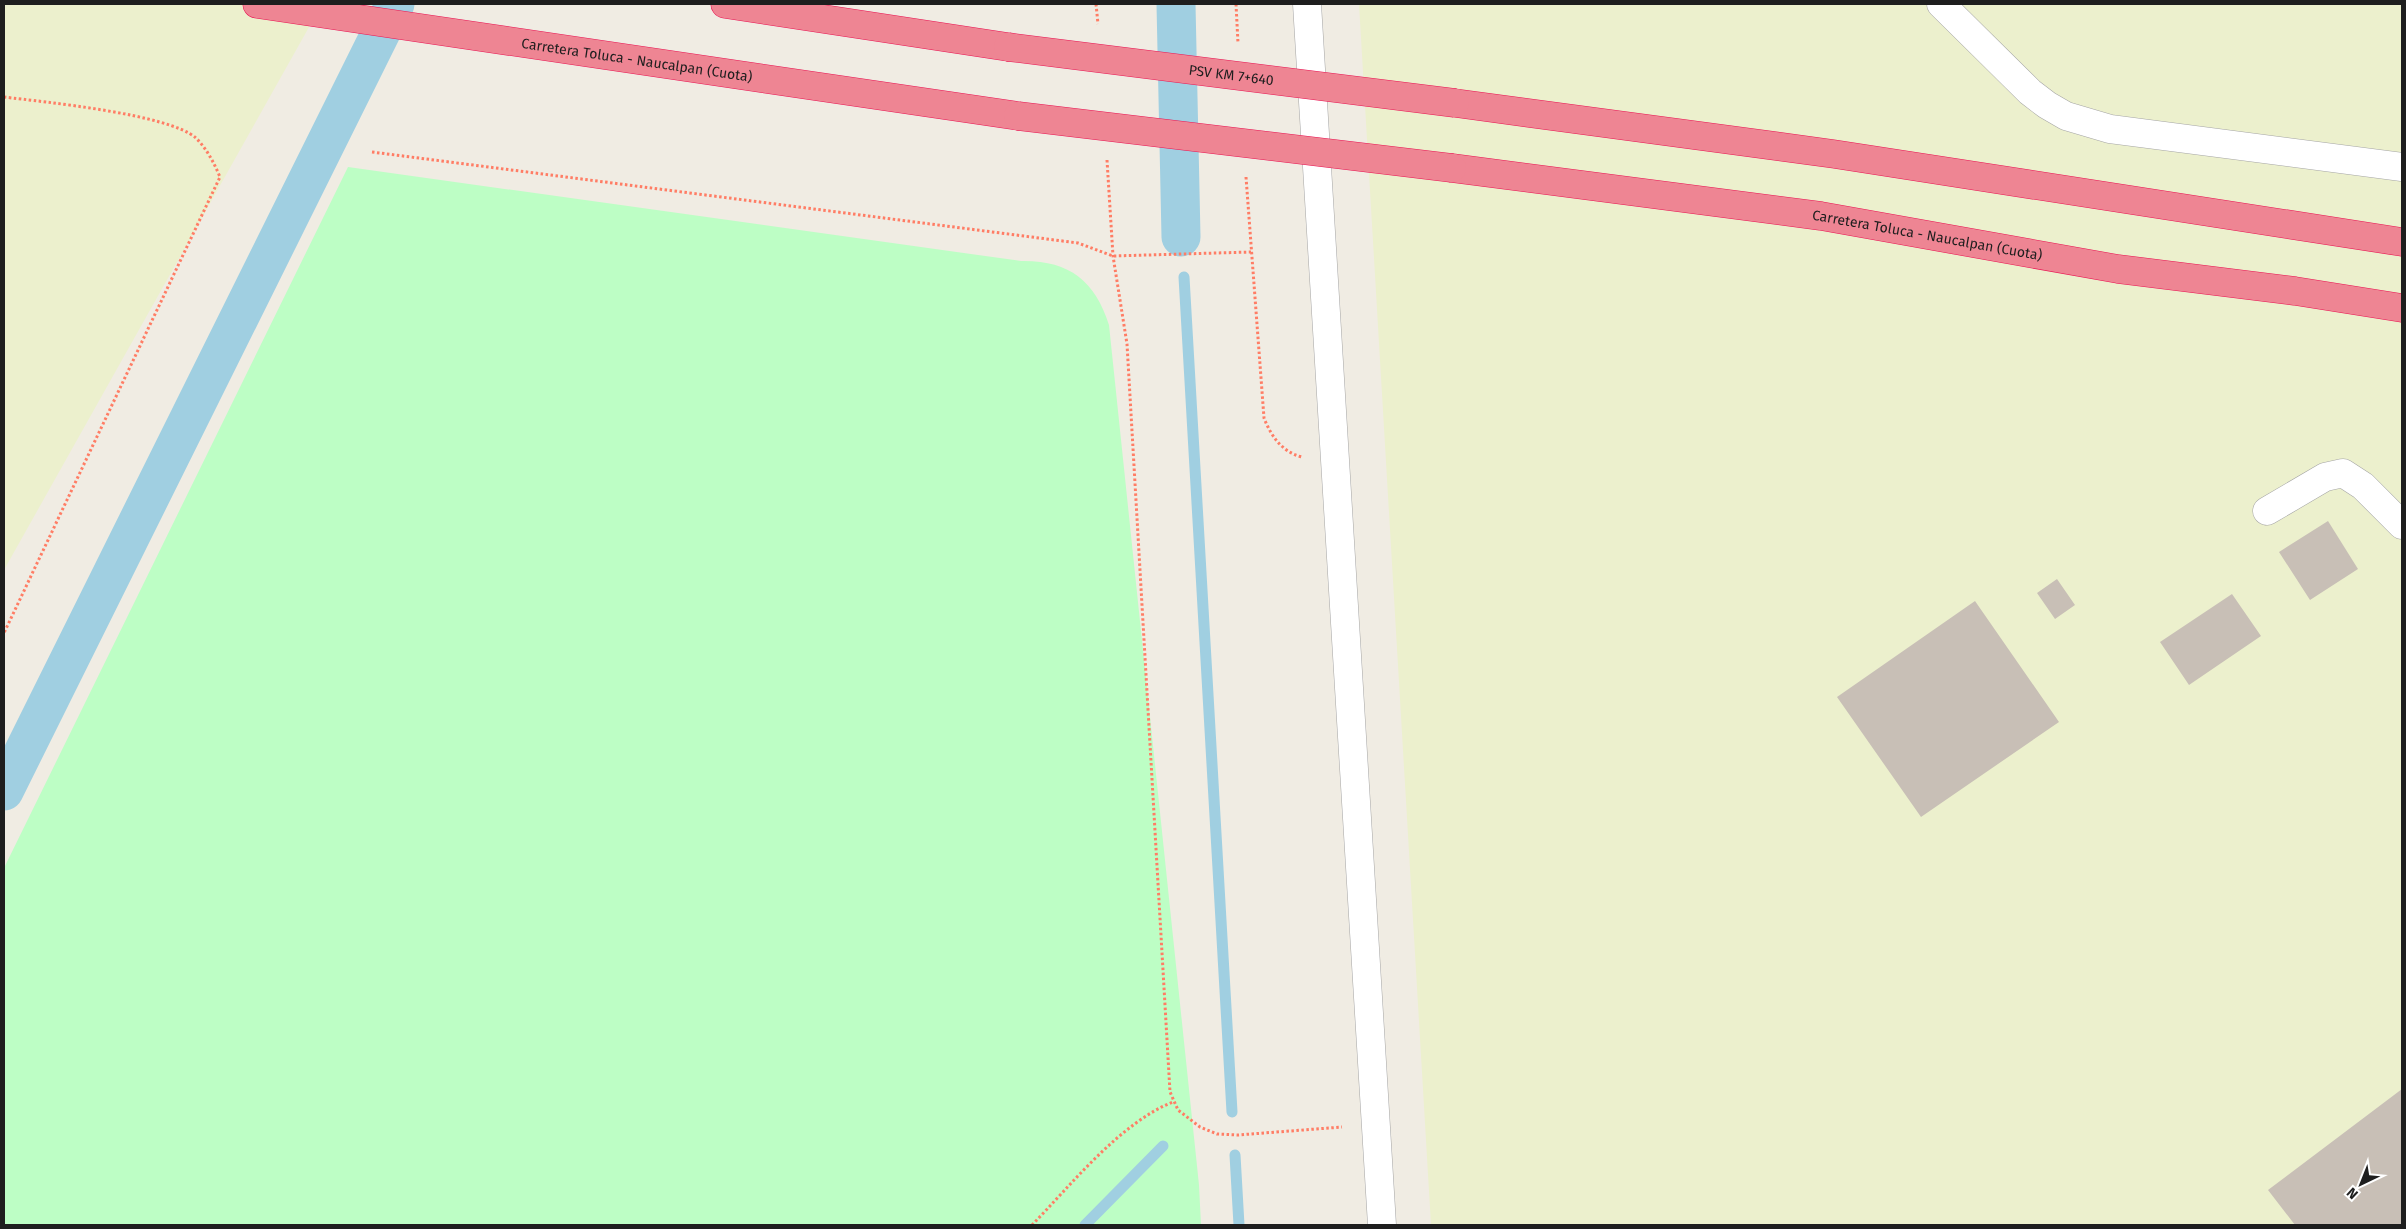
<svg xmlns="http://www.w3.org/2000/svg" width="2406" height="1229" font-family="'Fira Sans',sans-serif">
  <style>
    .farmland { fill: #ecf0cd }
    .park { fill: #bdfec5 }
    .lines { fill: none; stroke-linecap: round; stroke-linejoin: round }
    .stream { stroke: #a0cfe1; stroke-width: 11 }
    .canal { stroke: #a0cfe1; stroke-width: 39 }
    .building { fill: #c8bfb6 }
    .minor-casing { stroke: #a5a5a5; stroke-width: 29 }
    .highway-casing { stroke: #e91654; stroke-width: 29 }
    .path { stroke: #ff7d65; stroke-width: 3; stroke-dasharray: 2.5 2.5; stroke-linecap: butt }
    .minor { stroke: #fff; stroke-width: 28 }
    .highway { stroke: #ee8593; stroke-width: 28 }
    .highway-bridge-casing { stroke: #e91654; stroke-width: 29; stroke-linecap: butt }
    .highway-bridge { stroke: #ee8593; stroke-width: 28 }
    .labels { text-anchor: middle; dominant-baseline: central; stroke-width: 4.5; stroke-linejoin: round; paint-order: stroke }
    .street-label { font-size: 14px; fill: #1e1e1e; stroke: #fff }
  </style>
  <rect width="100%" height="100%" fill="#f0ece3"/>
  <path class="farmland" d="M4,4H322L4,570Z
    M1359,4H2402V1225H1431Z"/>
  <path class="park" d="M348,167L1021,261C1068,260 1095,280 1109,325L1199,1185L1201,1225H4V868Z"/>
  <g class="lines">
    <path class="stream" d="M1184,277L1232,1112
      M1235,1155L1239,1225
      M1085,1225L1163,1146"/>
    <path class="canal" d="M1176,4L1181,237
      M4,791L395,4"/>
  </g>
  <path class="building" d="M2328,521L2358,569L2310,600L2279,552Z
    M2057,579L2075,605L2055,619L2037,593Z
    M2232,594L2261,636L2189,685L2160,642Z
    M1975,601L2059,722L1921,817L1837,697Z
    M2402,1089V1225H2295L2268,1190Z"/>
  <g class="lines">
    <defs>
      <path id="minor" d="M1307,4L1382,1225
        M1941,4L2030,92L2047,105L2066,116L2110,129L2402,167
        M2267,511L2325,477L2343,473L2363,486L2402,525"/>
      <g id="highway">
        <path id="s1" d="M257,4L1018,116"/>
        <path d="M725,4L1008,47"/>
        <path d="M1455,103L1834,154L2402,242"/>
        <path id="s2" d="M1452,168L1821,216L2118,269L2295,291L2402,308"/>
      </g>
    </defs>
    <use href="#minor" class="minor-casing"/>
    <use href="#highway" class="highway-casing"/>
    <path class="path" d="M1096,4L1098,24
      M1236,4L1238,43
      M4,97C44,102 169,114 196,138C207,149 214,163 220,177L4,633
      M372,152L1078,243L1113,256L1251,252
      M1107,160L1113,256L1127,344L1170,1092L1178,1110L1200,1127L1217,1134L1238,1135L1342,1127
      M1246,177L1264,418C1271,436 1282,452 1302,457
      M1032,1225C1071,1185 1121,1122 1173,1102"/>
    <use href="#minor" class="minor"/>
    <use href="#highway" class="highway"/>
    <defs>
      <g id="highway-bridge">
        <path id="s3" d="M1008,47L1455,103"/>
        <path d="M1018,116L1452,168"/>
      </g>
    </defs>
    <use href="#highway-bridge" class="highway-bridge-casing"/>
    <use href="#highway-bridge" class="highway-bridge"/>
  </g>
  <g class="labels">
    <g class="street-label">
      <text stroke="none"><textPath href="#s1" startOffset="384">Carretera Toluca - Naucalpan (Cuota)</textPath></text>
      <text stroke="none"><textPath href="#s3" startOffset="225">PSV KM 7+640</textPath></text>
      <text stroke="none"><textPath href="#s2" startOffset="480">Carretera Toluca - Naucalpan (Cuota)</textPath></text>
    </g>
  </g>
  <rect width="2406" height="1229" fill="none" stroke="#1e1e1e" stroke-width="10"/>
  <g transform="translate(2361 1184) rotate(223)" stroke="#ffffff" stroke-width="4" paint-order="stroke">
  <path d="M0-4L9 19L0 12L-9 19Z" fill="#1e1e1e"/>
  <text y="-8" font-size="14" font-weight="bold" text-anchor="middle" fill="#1e1e1e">N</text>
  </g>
</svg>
